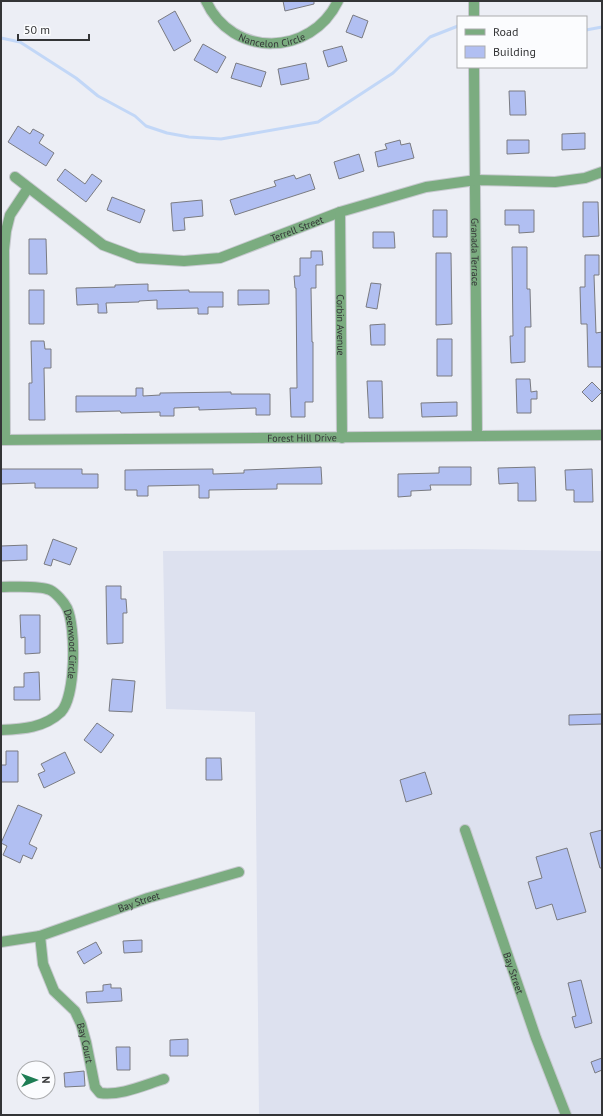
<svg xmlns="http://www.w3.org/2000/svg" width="603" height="1116" font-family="'PT Sans',sans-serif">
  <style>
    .built { fill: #dde1ef }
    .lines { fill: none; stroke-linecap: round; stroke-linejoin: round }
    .stream { stroke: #c2d7f7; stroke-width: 3 }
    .building { fill: #b1bff2; stroke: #7a7b81 }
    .minor-casing { stroke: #c7c9cf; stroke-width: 12 }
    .minor { stroke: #7bac80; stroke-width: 10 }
    .labels { text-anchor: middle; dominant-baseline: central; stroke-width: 3.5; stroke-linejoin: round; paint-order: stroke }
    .street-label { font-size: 10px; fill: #333436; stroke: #fbfcfe }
  </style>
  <rect width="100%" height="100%" fill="#eceef5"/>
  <path class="built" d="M465,549L602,551V1115H259L255,712L166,709L163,551Z"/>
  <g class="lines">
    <path class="stream" d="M586,30L602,27
      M1,38L20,42L76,78L98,96L135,116L146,126L167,133L189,137L221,139L318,122L393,73L430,37L458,26"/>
  </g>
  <path class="building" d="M283,1H314V4L285,11Z
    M175,11L191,41L174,51L158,21Z
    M353,15L368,21L362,38L346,32Z
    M203,44L226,57L217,73L194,60Z
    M342,46L347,61L328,67L323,51Z
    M236,63L266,72L261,87L231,78Z
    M306,63L309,79L281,85L278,69Z
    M509,91H525L526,115H510Z
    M18,126L30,134L33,129L44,135L39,143L54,153L46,166L8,142Z
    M585,133V149L562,150V134Z
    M400,140L401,145L410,143L414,158L378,167L375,152L387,149L385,144Z
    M507,140H529V153L507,154Z
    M359,154L364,171L339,179L334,162Z
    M65,169L85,184L92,174L102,181L86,202L57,180Z
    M310,174L315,189L235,215L230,200L276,186L274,181L294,175L296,179Z
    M112,197L145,210L140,223L107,210Z
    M202,200L203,216L184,218L185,230L173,231L171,203Z
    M583,202H598L599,236L583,237Z
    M433,210H447V237H433Z
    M505,210H534V232L519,233V225H505Z
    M373,232H394L395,248H373Z
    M29,239H46L47,274H29Z
    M512,247H527V289H530L531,327H525V362L511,363L510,336H513Z
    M311,251H322L323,265H316V288H311L312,342H313V402H305V417H291L290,388H297L296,288H295L294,276H300V258H311Z
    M436,253H451L452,324L436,325Z
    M585,255H599V275H594L596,333L602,332V367H588L587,324H581L580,287H585Z
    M371,283L381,284L377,309L366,307Z
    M148,284V291L189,290V292H223V307H208V314H198V308L157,309V300L139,301V302L106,303L107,313H98V304L77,305L76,288L115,287V285Z
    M29,290H44V324H29Z
    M238,290H269V304L238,305Z
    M385,324V345H371L370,325Z
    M437,339H452V376H437Z
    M31,341H44L45,349H51V368H44L45,420H29V383H32Z
    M516,379H530L531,392L537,391V399H531V413H517Z
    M367,381H382L383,418H369Z
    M592,382L602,392L592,402L582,392Z
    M136,388H143V396L160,395V393L231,392V394H270V415H256V408L199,410V407L174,408V416H160V412L121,413L120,411L76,412V396H136Z
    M457,402V416L422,417L421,403Z
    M321,467L322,484H277V489L209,490V498H199V485L148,486V496H137V490H125V470L213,469V474L244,473V470Z
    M439,467H471V485H430L431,490L411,491V496L398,497V474L439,473Z
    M535,467L536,501H518V483L499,484L498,468Z
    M1,469H82V474H98V488H35V483L1,484Z
    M592,469L593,502H574V490H566L565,470Z
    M53,539L77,548L70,565L53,559L51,566L44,564Z
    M27,545V560L1,561V546Z
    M106,586H121V599H126L127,613H123V643L107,644Z
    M20,615H40V653L25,654V637L21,638Z
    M39,672L40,700H14V687H24V673Z
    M112,679L135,681L132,712L109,711Z
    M602,714V724L569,725V715Z
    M97,723L114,735L101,753L84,740Z
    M6,751H18V782H1V765H6Z
    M65,752L75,773L44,788L38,774L45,771L41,764Z
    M206,758H221L222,780H206Z
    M425,772L432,794L406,802L400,780Z
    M18,805L42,815L29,844L37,848L32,859L23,855L20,863L3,855L7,846L1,843Z
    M602,830V868H600L590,833Z
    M567,848L586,912L557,920L552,904L536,909L528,882L542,878L536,857Z
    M142,940V952L124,953L123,941Z
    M96,942L102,953L84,964L77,952Z
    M581,980L592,1023L575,1028L572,1017L576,1016L568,983Z
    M111,984V988H121L122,1001L87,1003L86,992L103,991V985Z
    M188,1039V1056H170V1040Z
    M116,1047H130V1070H117Z
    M602,1058V1070L595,1073L591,1062Z
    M84,1071L85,1086L65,1087L64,1073Z"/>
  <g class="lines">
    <defs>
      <g id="minor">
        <path id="s1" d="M206,1C232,58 311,57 338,1"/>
        <path d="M474,1V17"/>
        <path id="s2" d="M474,67L477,436"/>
        <path id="s3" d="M15,177L103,245L138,258L184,261L220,258L340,212L426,187L476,180L555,182L585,178L602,172"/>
        <path id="s4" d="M340,212L342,438"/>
        <path id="s5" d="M1,440L602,435"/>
        <path d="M5,440L4,250L6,231L10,215L28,188"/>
        <path id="s6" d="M1,587C13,587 39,585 50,590C56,593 64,602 67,608C76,627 76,696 61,712C44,728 23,729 1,730"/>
        <path id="s7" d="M465,830L536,1038L566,1115"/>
        <path id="s8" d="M40,936L43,964L54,991L75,1011L81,1024L86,1042L95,1087L100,1093C121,1096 144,1085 164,1079"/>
        <path id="s9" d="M1,942L40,936L148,898L239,872"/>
      </g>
    </defs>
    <use href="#minor" class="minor-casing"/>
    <use href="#minor" class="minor"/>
  </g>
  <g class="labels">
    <g class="street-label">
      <text stroke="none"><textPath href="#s1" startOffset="83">Nancelon Circle</textPath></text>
      <text stroke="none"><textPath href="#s3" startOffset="313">Terrell Street</textPath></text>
      <text stroke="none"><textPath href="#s2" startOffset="185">Granada Terrace</textPath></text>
      <text stroke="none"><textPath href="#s4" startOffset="113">Corbin Avenue</textPath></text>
      <text stroke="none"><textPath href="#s5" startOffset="301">Forest Hill Drive</textPath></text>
      <text stroke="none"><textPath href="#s6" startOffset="111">Deerwood Circle</textPath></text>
      <text stroke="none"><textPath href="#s9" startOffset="144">Bay Street</textPath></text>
      <text stroke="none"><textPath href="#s7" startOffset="151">Bay Street</textPath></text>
      <text stroke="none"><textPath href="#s8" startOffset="120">Bay Court</textPath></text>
    </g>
  </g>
  <rect width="603" height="1116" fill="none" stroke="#333436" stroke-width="4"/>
  <rect x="457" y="16" width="130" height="52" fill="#fbfcfe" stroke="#abacae"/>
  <rect x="465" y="29" width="20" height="6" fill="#7bac80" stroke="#abacae"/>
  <text x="493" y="36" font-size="12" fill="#333436">Road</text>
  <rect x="465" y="46" width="20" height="12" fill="#b1bff2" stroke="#abacae"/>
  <text x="493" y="56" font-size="12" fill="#333436">Building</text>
  <g transform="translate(36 1080) rotate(89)"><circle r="19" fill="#fbfcfe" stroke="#abacae"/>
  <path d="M0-3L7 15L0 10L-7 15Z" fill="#1d7d54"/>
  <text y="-6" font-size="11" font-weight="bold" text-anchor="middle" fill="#333436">N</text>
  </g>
  <path d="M18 34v6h71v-6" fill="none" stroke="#333436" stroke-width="2"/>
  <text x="24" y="34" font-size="12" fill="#333436" stroke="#fbfcfe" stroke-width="3" paint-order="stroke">50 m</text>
</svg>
